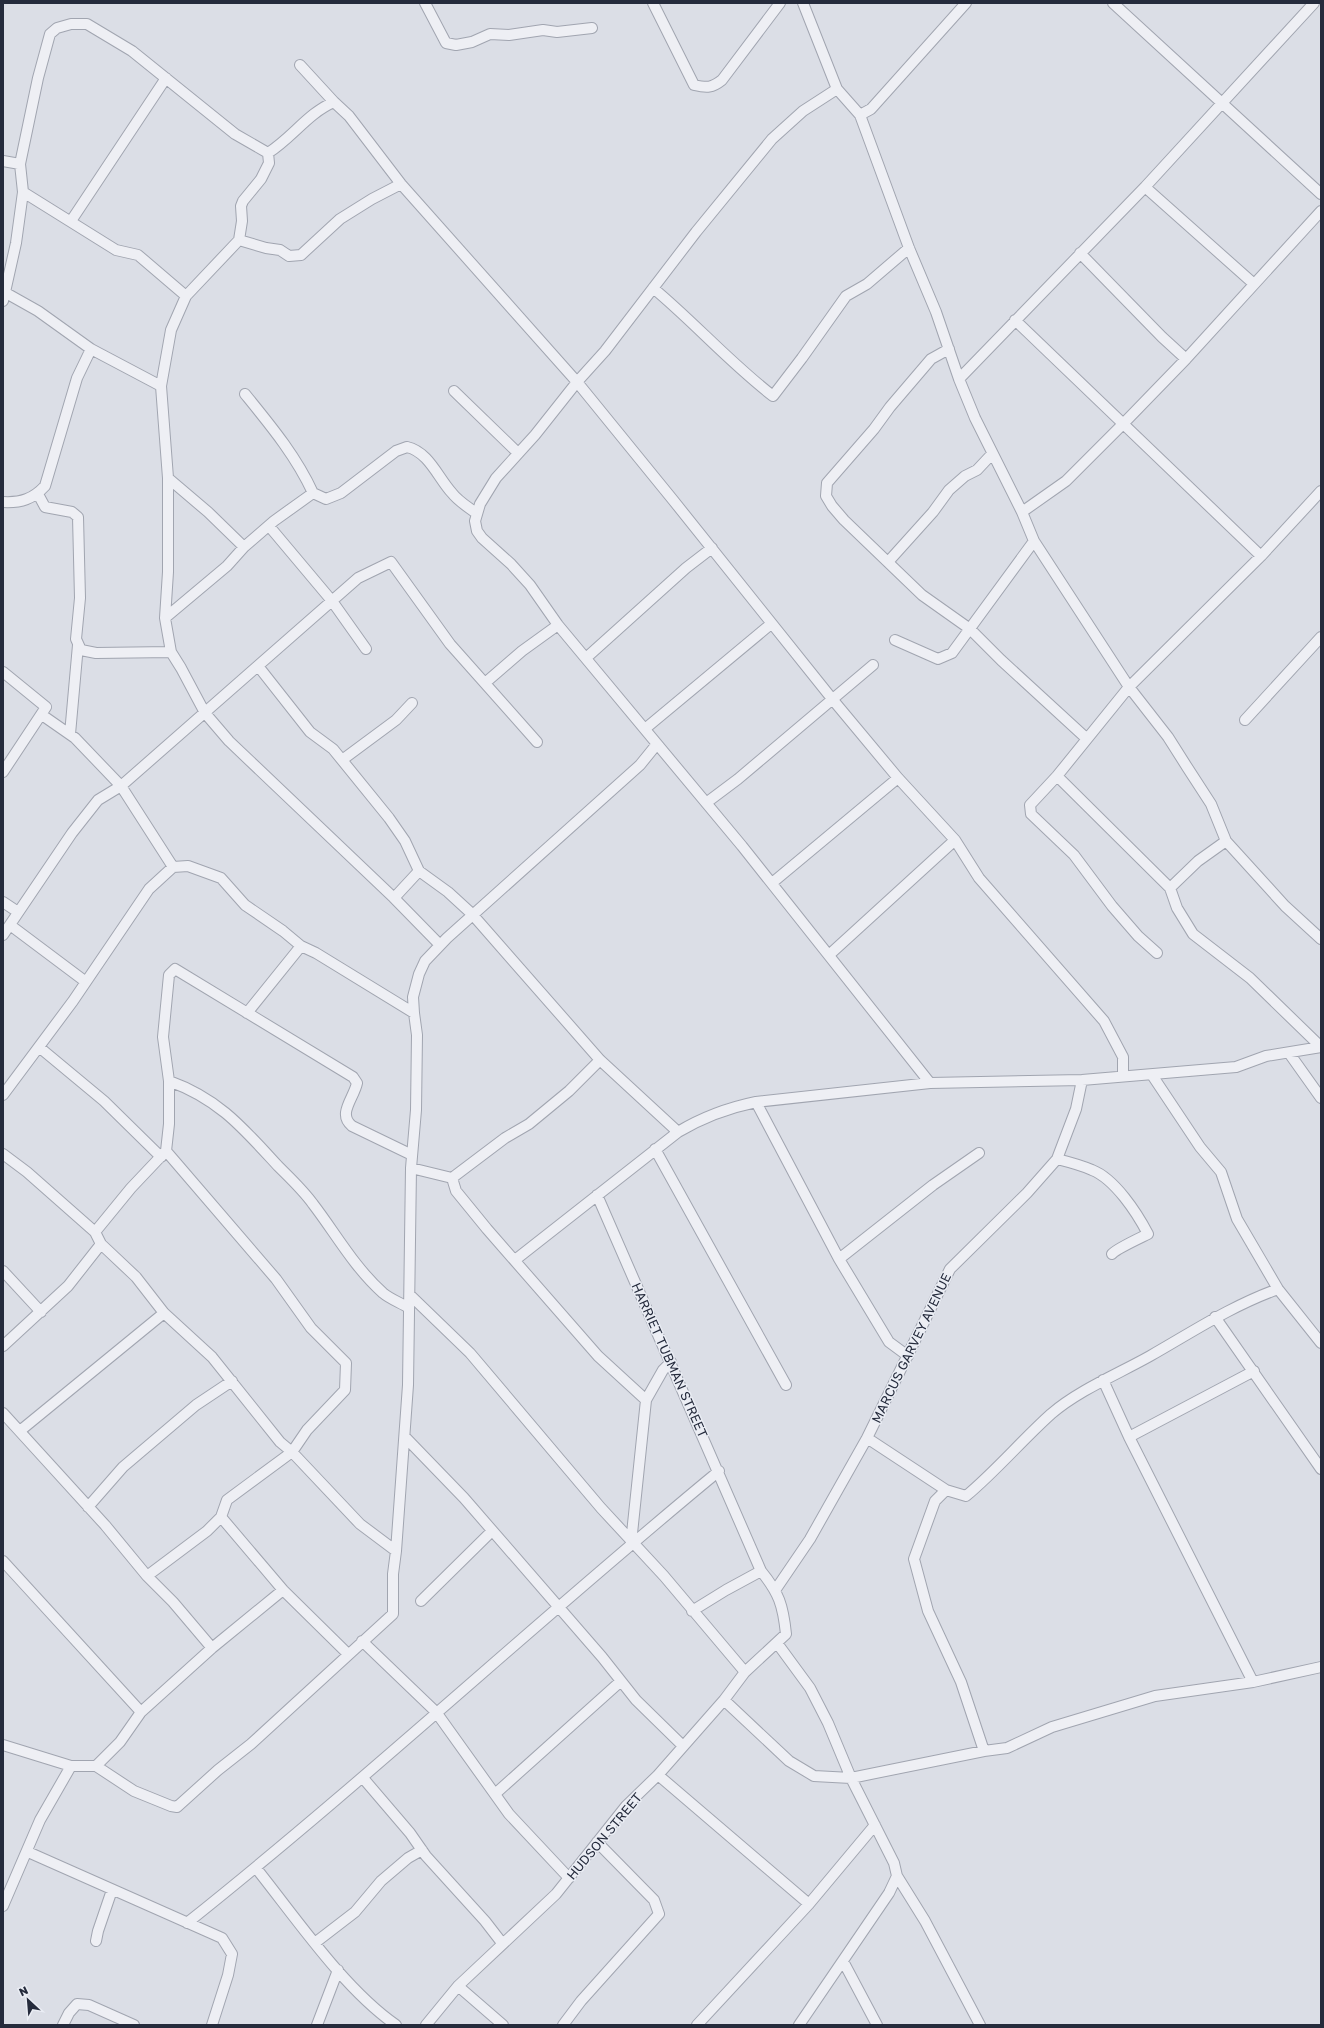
<svg xmlns="http://www.w3.org/2000/svg" width="1324" height="2028" font-family="'Golos Text',sans-serif">
  <style>
    .lines { fill: none; stroke-linecap: round; stroke-linejoin: round }
    .street-casing { stroke: #a1a5b0; stroke-width: 12 }
    .street { stroke: #eeeff4; stroke-width: 10 }
    .labels { text-anchor: middle; dominant-baseline: central; stroke-width: 3; stroke-linejoin: round; paint-order: stroke }
    .street-label { font-size: 13px; fill: #252b3c; stroke: #eaedf4 }
  </style>
  <rect width="100%" height="100%" fill="#dbdee6"/>
  <g class="lines">
    <defs>
      <path id="street" d="M425,3L446,43L456,45L472,42L490,34L509,35L543,30L557,32L592,28
        M653,3L694,85C707,88 712,88 722,80L780,3
        M803,3L837,89L860,115L909,248L936,312L959,379L975,418L1022,512L1034,541L1129,687L1168,737L1187,767L1211,804L1226,841L1285,906L1321,939
        M1113,3L1321,194
        M300,65L334,102
        M837,89L803,111L772,139L696,232L605,351L577,382L535,435L496,478L480,504L475,521L477,531L482,538L511,564L530,585L558,625L742,846L930,1083
        M860,115L871,109L966,3
        M268,153L269,163L261,179L243,201L241,206L242,221L239,240L186,296L171,330L161,386L168,478V572L165,618L171,652L181,668L205,713L229,741L394,898L440,945
        M3,161L20,164
        M1145,187L1254,284
        M23,192L116,250L138,255L186,296
        M71,221L166,78
        M239,240L266,248L280,250L289,256L301,255L340,219L372,199L401,184
        M1080,253L1162,337L1186,359
        M653,288C694,322 730,363 773,396L802,358L846,296L867,284L909,248
        M6,293L38,311L91,349L161,386
        M3,301L16,243L23,192L20,164L38,78L50,34L57,28L71,24H87L132,51L235,134L268,153C292,138 308,113 334,102L349,116L401,184L577,382L673,500L833,700L898,778L955,840L979,878L1104,1021L1123,1057V1075
        M1015,320L1261,556
        M949,349L931,359L890,407L874,429L827,483L826,496L832,506L844,520L922,595L970,629L1001,660L1086,738
        M959,379L1145,187L1314,3
        M454,391L518,453
        M245,394C271,426 296,456 313,493
        M168,478L208,512L244,547
        M38,494L45,507L72,512L78,517L80,598L76,639L81,650L96,653L171,652
        M3,502C21,503 33,499 45,486L77,378L91,349
        M1022,512L1066,481L1123,424L1186,359L1321,211
        M269,526L332,601L366,649
        M888,562L933,512L949,490L965,476L977,470L992,454
        M165,618L227,566L244,547L274,521L313,493L326,499L341,493L396,451L407,447C429,452 438,478 452,493C458,501 468,507 476,513
        M895,640L938,659L952,653L1034,541
        M586,658L686,568L712,548
        M258,666L310,732L333,749L389,818L405,841L419,871L448,892L472,914L600,1060L678,1132
        M3,672L46,707L3,772
        M485,683L522,651L558,625
        M42,715L75,738L121,786L173,867L188,866L221,878L245,905L283,931L301,946L316,953L414,1013
        M1245,720L1321,637
        M646,728L771,624
        M70,734L78,645
        M342,760L396,720L412,703
        M1057,776L1170,888L1177,908L1193,934L1250,978L1321,1047
        M706,803L738,779L873,665
        M772,883L898,778
        M1170,888L1198,861L1226,841
        M394,898L419,871
        M3,902L18,912
        M10,925L86,982
        M3,935L72,833L98,800L121,786L358,578L391,562L450,644L537,742
        M1157,953L1138,936L1112,906L1074,855L1031,814L1030,805L1057,776L1129,687L1261,556L1321,491
        M829,955L955,840
        M247,1013L301,946
        M39,1047L104,1101L161,1157
        M1289,1053L1321,1098
        M1152,1075L1200,1147L1221,1172L1237,1219L1278,1289L1321,1343
        M169,1081C219,1099 243,1128 278,1166C290,1178 303,1190 313,1204C336,1234 354,1267 383,1293C390,1299 401,1303 409,1308
        M3,1095L73,1001L149,889L173,867
        M756,1102L839,1259L889,1342L908,1356
        M655,1149L786,1385
        M3,1154L27,1172L95,1232L101,1244L136,1277L164,1313L212,1357L280,1442L292,1452L360,1524L396,1551
        M1057,1159C1069,1162 1081,1165 1092,1170C1115,1179 1137,1213 1148,1234C1140,1238 1116,1249 1112,1254
        M411,1168L452,1178L505,1138L529,1124L569,1091L600,1060
        M452,1178L456,1191L487,1229L598,1356L646,1400
        M95,1232L131,1188L166,1151L169,1124V1081L163,1037L169,975L175,969L353,1077L357,1083C354,1098 337,1114 352,1126L412,1155
        M839,1259L933,1185L979,1153
        M515,1260L678,1132C703,1117 727,1108 756,1102L930,1083L1082,1080L1236,1067L1266,1056L1321,1047
        M3,1271L41,1312
        M410,1295L470,1353L601,1508L664,1576L745,1672
        M1215,1317L1321,1469
        M3,1346L68,1286L101,1244
        M1103,1380L1129,1437L1253,1682
        M3,1413L105,1525L147,1576L173,1602L212,1648
        M21,1430L164,1313
        M405,1437L464,1498L602,1657L636,1700L683,1746
        M1129,1437L1254,1371
        M867,1438L946,1490L966,1496C996,1471 1022,1440 1051,1414C1079,1390 1118,1374 1150,1356C1194,1331 1231,1306 1278,1289
        M946,1490L935,1501L914,1559L928,1611L961,1682L984,1751
        M88,1507L123,1467L196,1405L232,1381
        M221,1517L283,1590L348,1654
        M631,1543L646,1400L663,1370L671,1362
        M3,1561L141,1712
        M147,1576L207,1531L221,1517L227,1500L292,1452L307,1430L345,1390L346,1363L311,1328L276,1279L166,1151
        M776,1589L810,1539L867,1438L950,1269L1027,1193L1057,1159L1076,1109L1082,1080
        M421,1601L492,1531
        M692,1611L726,1590L761,1571
        M362,1641L436,1712L509,1814L569,1878
        M777,1643L810,1688L828,1723L851,1778L984,1751L1007,1748L1052,1727L1155,1696L1253,1682L1321,1667
        M724,1700L789,1761L814,1776L851,1778L894,1863L897,1876L889,1893L799,2025
        M3,1745L71,1766H96L120,1742L141,1712L212,1648L283,1590
        M96,1766L134,1791L171,1806L177,1807L218,1770L251,1744L393,1614V1574L396,1551L408,1385L411,1168L416,1110L417,1035L414,1013L413,997L419,974L425,961L447,938L640,765L657,744
        M658,1775L809,1904
        M363,1778L410,1833L426,1856L485,1921L502,1943
        M495,1794L621,1681
        M28,1852L222,1938L232,1954L228,1975L212,2025
        M256,1868C296,1918 344,1989 396,2025
        M897,1876L925,1921L980,2025
        M3,1906L40,1820L71,1766
        M187,1923C369,1778 539,1619 719,1471
        M96,1941L98,1931L112,1890
        M316,1942L355,1912L381,1881L408,1858L422,1850
        M843,1961L877,2025
        M458,1986L503,2025
        M63,2025L69,2013L77,2004L89,2005L134,2025
        M317,2025L338,1970
        M426,2025L458,1986L556,1894L626,1806L658,1775L724,1700L745,1672L786,1634C783,1605 779,1593 761,1571L597,1195
        M563,2025L581,2001L659,1914L654,1900L597,1842
        M697,2025L809,1904L875,1825"/>
    </defs>
    <use href="#street" class="street-casing"/>
    <use href="#street" class="street"/>
  </g>
  <g class="labels">
    <g class="street-label">
      <text transform="translate(911 1348) rotate(-64)">MARCUS GARVEY AVENUE</text>
      <text transform="translate(670 1360) rotate(66)">HARRIET TUBMAN STREET</text>
      <text transform="translate(604 1836) rotate(-50)">HUDSON STREET</text>
    </g>
  </g>
  <rect width="1324" height="2028" fill="none" stroke="#252b3c" stroke-width="8"/>
  <g transform="translate(28 2000) rotate(334)" stroke="#eaedf4" stroke-width="3" paint-order="stroke">
  <path d="M0-3L7 15L0 10L-7 15Z" fill="#252b3c"/>
  <text y="-6" font-size="11" font-weight="bold" text-anchor="middle" fill="#252b3c">N</text>
  </g>
</svg>
